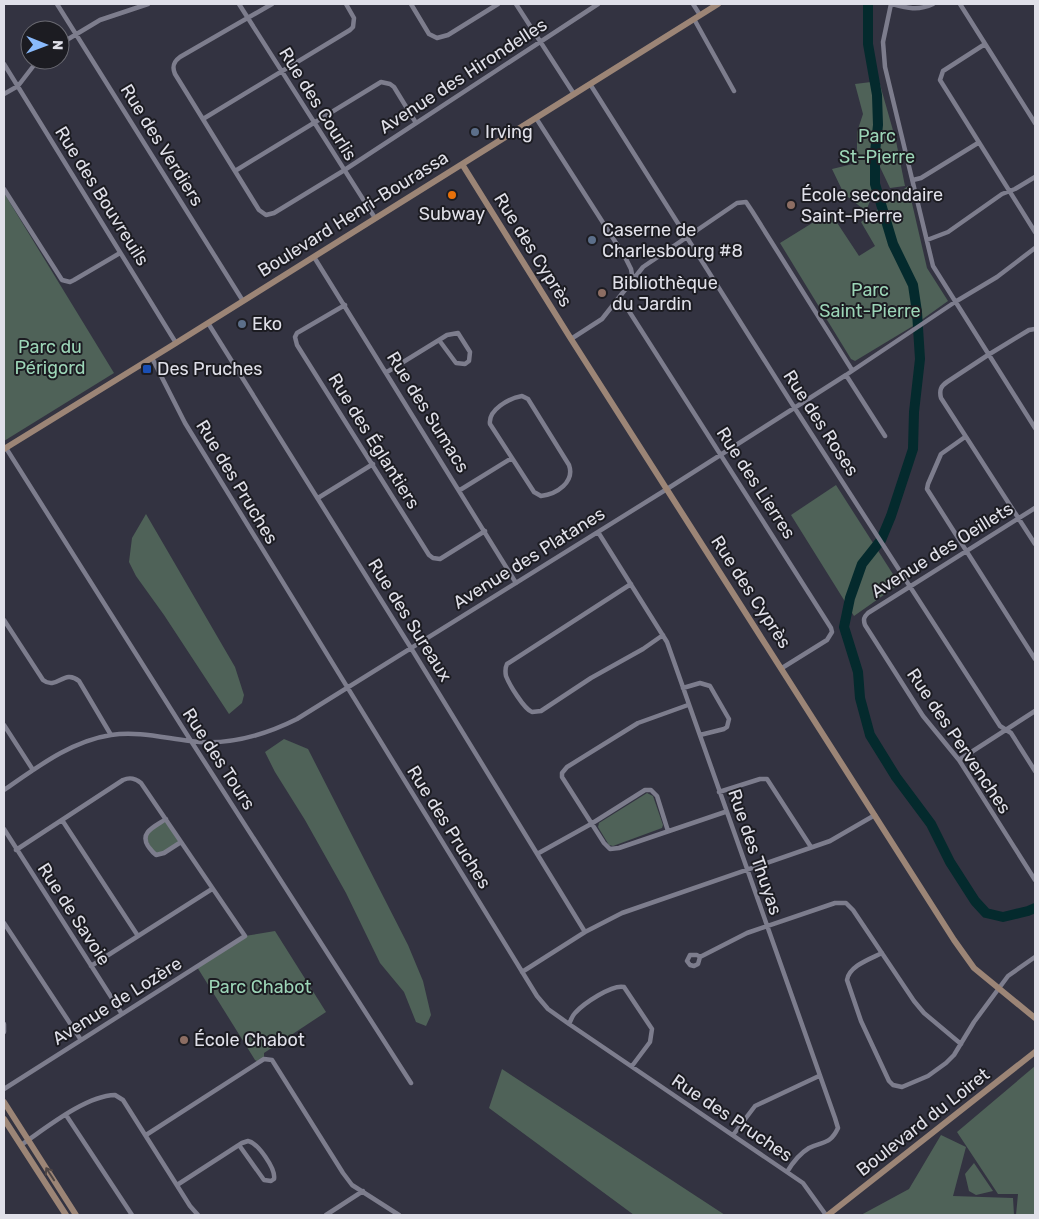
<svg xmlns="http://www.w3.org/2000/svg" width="1039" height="1219" font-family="Rubik,sans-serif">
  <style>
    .green { fill: #4f6258 }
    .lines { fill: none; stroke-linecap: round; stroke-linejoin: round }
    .river { stroke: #042a2d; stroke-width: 10 }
    .street { stroke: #7d7d8d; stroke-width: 4.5 }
    .secondary { stroke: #9c8576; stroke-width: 6 }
    .oneway { stroke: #4f4644 }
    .service-dot { fill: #5c6f8a; stroke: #1c1c22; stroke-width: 2 }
    .food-dot { fill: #e8710a; stroke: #1c1c22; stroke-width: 2 }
    .education-dot { fill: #8d6e63; stroke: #1c1c22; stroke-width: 2 }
    .transit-dot { fill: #1a4fb4; stroke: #1c1c22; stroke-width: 2 }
    .labels { text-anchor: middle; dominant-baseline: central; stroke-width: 4; stroke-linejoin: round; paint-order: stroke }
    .street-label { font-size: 18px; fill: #e0e0e9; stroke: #1c1c22 }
    .poi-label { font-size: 18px; fill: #e0e0e9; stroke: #1c1c22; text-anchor: start }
    .park-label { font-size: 18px; fill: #9cd5b7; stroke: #1c1c22 }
  </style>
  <rect width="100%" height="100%" fill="#333341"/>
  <path class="green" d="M879,81L896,141L905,186L890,188L880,167L877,184L866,211L844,194L832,169L857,163V132L863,114L855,84Z
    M908,186L927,268L948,301L913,326L855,361L851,359L780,243L830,212L859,256L875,246L861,222Z
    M4,193L114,373L4,441Z
    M836,485L898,582V585L854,616L791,515Z
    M146,514L235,667L244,695L242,703L229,714L164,615L136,576L129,562L132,538Z
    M284,739L308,749L408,945L423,981L431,1015L426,1026L416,1022L404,992L380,963L346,893L305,820L275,772L265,752Z
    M647,793L653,796L663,825L662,828L613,846L609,845L598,827L599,823Z
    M166,819L181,842L164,853H153L145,835Z
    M275,931L326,1012L264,1053V1059L260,1063L255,1060L197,967L245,936Z
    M1035,1066V1215H1016L1018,1194H998L957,1132Z
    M502,1069L725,1215H634L489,1108Z
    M941,1135L966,1147L953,1196L1013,1198L1014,1215H861L909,1189Z
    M974,1163L993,1191L976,1195L969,1191L965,1174Z"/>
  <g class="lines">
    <path class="river" d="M868,4V44L877,95L878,125L875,152V184L893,244L913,285L917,312L920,359L914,412L913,449L891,516L881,540L862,564L850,598L844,627L858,672L860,698L870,735L896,777L931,824L950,862L975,901L986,913L1003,917L1028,911L1035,908"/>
    <path class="street" d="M57,4L243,301
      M239,4L375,218
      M272,4L180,57C173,62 172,67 175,74L259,210L266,215L274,213L343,171L598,4
      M411,4L429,34L437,38L448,35L498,4
      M516,4L574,94
      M693,4L700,15
      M891,4L883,42L885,67L933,266L1035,428
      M892,4C907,8 918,11 933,4
      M960,4L1035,123
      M694,19L734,91
      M60,44L100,20L148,4
      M985,44L943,71L940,80L1035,232
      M4,64L176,343
      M590,84L794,407L1000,726L1011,733L1035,771
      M4,94L18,86L38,60
      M536,118L625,257L631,269L633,280
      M203,119L350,30L353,27L354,18L346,4
      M235,171L381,82L390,84L394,87L416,123
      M913,180L921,178L978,143
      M4,189L62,280L70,282L74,280L120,253
      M927,240L948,232L1002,194L1015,189L1035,177
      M314,257L516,583
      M620,297L831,628L832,632L827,640L782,668
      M345,305L297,333L295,337L297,345L429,555L433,558L440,559L485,531
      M208,323L411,648L585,932
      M1035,329L1029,330L988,355L947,382C941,386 939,390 941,398L1035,544
      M571,339L602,319L643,267L737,203L746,202L752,211L852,370
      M152,358L185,423L537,996L548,1009L569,1024L803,1183L826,1215
      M387,372L439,340L456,363L465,364L469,361L470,352L458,333L447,335L439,340
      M846,375L885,436
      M965,437L941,454L928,484L927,489L1035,659
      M6,448L191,741L411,1083
      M460,490L512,458L534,492L541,496C557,494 575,482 569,465L528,399L522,396C509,398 488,410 490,424L512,458
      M318,498L373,464
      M1035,508L868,613C864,617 863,619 865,625L923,716L959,760L1035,880
      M598,532L667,642L835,1118L838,1128C830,1145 823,1141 809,1148C799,1154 793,1162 787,1172
      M631,584L507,664C505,668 505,671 506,676C509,684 524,709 532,712L541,711L591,678L643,649L663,635
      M4,620L43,680C57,691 64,668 79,681L111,735
      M683,688L700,683L710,686L729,719L727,727L724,729L700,735
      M688,705L638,723L567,767L562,773V777L604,843L610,849L619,848L725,812
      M4,725L33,770
      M959,760L1035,711
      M4,790C36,768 71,741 111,735C138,731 164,738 190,741C228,746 263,736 297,719L667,489L846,375L955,302L997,277L1035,248
      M719,792L760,779H767L811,847
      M166,819C156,826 139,832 148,846C151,850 152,852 156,855L164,853L181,842
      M62,820L138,936
      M4,829L122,1014
      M537,854L591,824L645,790H651L657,796L668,831
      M4,923L81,1040
      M882,953C870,959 849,966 847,980L861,1021L889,1081L893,1085L902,1087L928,1076L946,1063L954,1055L974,1022L1008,976L1035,957
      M700,957L697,955H690L687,961L690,965L694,966L698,964L700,957L747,933L835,903H846L853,910L914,1001L924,1013L961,1044
      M91,966L212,889
      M522,972L585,932L622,913L830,841L875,815
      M4,1024V1032
      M569,1024C571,1020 572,1016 575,1013C583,1004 612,984 624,987L652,1029L650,1042L632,1066
      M4,1089L245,936L141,783C135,778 130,777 123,780L16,850
      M66,1115L132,1215
      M146,1135L264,1059L272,1060L343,1173L352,1185L399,1215
      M733,1135L755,1106L819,1076
      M21,1145C46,1128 85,1096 115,1095L123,1100L190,1206L198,1215
      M177,1185L242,1143L248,1141C258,1143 276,1169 274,1179L271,1181L264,1180L239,1145
      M326,1215L363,1191"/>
    <path class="secondary" d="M462,164L571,339L954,940L974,968L1035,1018
      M4,449L176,343L718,4
      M4,1102L76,1215
      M4,1119L66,1215
      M828,1215L1035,1052"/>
  </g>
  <defs><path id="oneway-shaft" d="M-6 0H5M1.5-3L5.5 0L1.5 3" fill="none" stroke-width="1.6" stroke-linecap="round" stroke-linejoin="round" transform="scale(1.25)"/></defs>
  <use class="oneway" href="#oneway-shaft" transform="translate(50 1174) rotate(-123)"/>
  <g class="service-dot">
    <circle cx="475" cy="132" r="5"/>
    <circle cx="592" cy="240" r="5"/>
    <circle cx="242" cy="324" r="5"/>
  </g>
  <circle class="food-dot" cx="452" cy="195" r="5"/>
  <g class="education-dot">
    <circle cx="791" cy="205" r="5"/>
    <circle cx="602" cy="293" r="5"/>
    <circle cx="184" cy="1040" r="5"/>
  </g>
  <rect class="transit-dot" x="142" y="364" width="10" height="10" rx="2.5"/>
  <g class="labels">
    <g class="street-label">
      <text transform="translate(463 76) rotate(-33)">Avenue des Hirondelles</text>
      <text transform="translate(318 104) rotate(58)">Rue des Courlis</text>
      <text transform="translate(162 145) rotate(58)">Rue des Verdiers</text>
      <text transform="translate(102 196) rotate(58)">Rue des Bouvreuils</text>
      <text transform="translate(353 214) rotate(-32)">Boulevard Henri-Bourassa</text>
      <text transform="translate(533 250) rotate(58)">Rue des Cyprès</text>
      <text transform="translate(428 412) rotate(58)">Rue des Sumacs</text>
      <text transform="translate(821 423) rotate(57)">Rue des Roses</text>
      <text transform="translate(374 441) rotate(58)">Rue des Églantiers</text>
      <text transform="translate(237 482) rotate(59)">Rue des Pruches</text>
      <text transform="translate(756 483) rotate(57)">Rue des Lierres</text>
      <text transform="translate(942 550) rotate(-32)">Avenue des Oeillets</text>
      <text transform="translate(529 558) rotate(-32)">Avenue des Platanes</text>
      <text transform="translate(751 592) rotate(57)">Rue des Cyprès</text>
      <text transform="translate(410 620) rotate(58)">Rue des Sureaux</text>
      <text transform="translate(959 741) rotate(56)">Rue des Pervenches</text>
      <text transform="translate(219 759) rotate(57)">Rue des Tours</text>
      <text transform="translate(449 827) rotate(58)">Rue des Pruches</text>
      <text transform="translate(755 852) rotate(71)">Rue des Thuyas</text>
      <text transform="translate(74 914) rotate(57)">Rue de Savoie</text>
      <text transform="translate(117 1001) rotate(-32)">Avenue de Lozère</text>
      <text transform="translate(732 1118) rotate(34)">Rue des Pruches</text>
      <text transform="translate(923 1122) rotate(-38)">Boulevard du Loiret</text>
    </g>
    <g class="poi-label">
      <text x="485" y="132">Irving</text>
      <text x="801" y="195">École secondaire<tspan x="801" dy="21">Saint-Pierre</tspan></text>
      <text x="452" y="214" text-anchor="middle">Subway</text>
      <text x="602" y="230">Caserne de<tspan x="602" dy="21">Charlesbourg #8</tspan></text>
      <text x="612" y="283">Bibliothèque<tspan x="612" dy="21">du Jardin</tspan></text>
      <text x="252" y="324">Eko</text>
      <text x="157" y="369">Des Pruches</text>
      <text x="194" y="1040">École Chabot</text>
    </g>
    <g class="park-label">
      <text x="877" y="136">Parc<tspan x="877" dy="21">St-Pierre</tspan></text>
      <text x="870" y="290">Parc<tspan x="870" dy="21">Saint-Pierre</tspan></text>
      <text x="50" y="347">Parc du<tspan x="50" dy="21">Périgord</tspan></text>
      <text x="260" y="987">Parc Chabot</text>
    </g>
  </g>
  <rect width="1039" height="1219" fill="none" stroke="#e0e0e9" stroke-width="10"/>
  <g transform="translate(45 45) rotate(91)"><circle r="24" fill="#1c1c22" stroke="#6a6a72"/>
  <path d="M0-4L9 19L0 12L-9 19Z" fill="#89bafc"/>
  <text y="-8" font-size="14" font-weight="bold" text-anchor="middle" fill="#e0e0e9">N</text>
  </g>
</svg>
